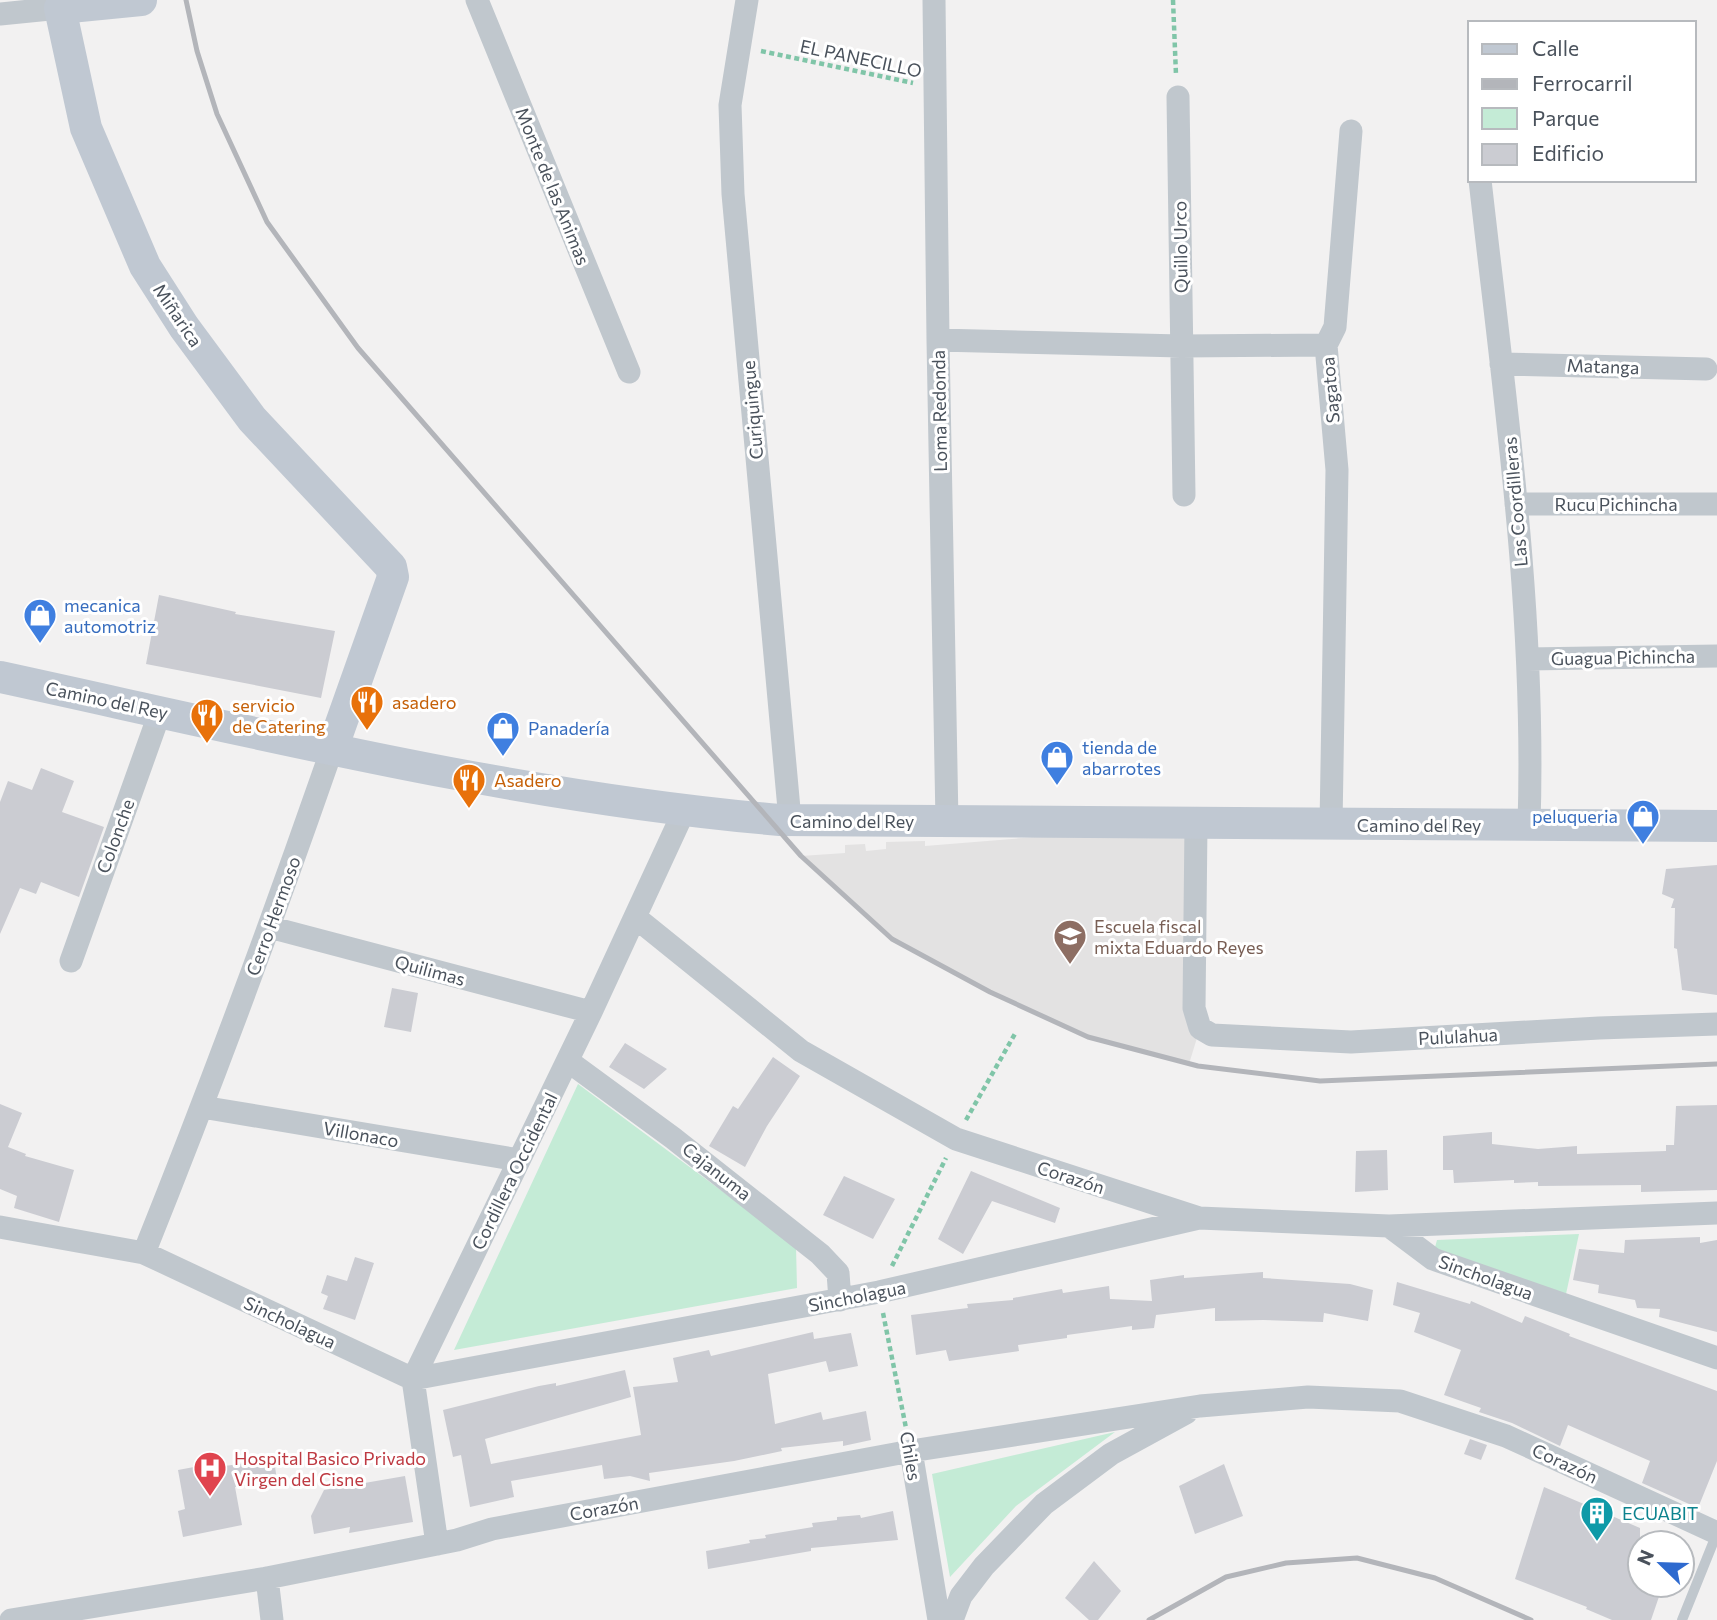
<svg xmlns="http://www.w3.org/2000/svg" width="1717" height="1620" font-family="Commissioner,sans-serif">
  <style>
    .education { fill: #e3e2e2 }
    .green { fill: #c4ebd6 }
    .building { fill: #cbccd2 }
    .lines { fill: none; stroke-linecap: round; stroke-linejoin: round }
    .path { stroke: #80c5a8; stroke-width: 4.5; stroke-dasharray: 5 3.5; stroke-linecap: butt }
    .lane { stroke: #c0c7cd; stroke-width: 10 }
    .street { stroke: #c0c7cd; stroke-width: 23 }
    .secondary { stroke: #c0c8d2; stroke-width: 32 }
    .rail { stroke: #b3b5ba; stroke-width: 5 }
    .labels { text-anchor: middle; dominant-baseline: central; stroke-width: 6; stroke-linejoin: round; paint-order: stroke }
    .street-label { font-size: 18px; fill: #4a525c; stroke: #fff }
    .shop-label { font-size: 18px; fill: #366cbe; stroke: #fff; text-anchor: start }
    .food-label { font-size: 18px; fill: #c56008; stroke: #fff; text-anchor: start }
    .education-label { font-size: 18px; fill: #785e54; stroke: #fff; text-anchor: start }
    .health-label { font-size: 18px; fill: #be3a42; stroke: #fff; text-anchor: start }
    .culture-label { font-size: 18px; fill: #0d838f; stroke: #fff; text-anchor: start }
  </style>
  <rect width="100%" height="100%" fill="#f2f1f1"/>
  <path class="education" d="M1196,824L1200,1028L1189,1064L1088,1037L990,992L892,939L801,856L845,853V845L865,844L866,851L886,849V842L925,841V846Z"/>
  <path class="green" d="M578,1084L796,1246L797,1288L454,1350Z
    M1579,1234L1566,1294L1434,1251L1437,1240Z
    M1115,1432L1016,1506L950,1577L932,1474Z"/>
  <path class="building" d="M159,595L236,612L235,614L335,631L321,698L146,664Z
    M41,768L74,781L62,812L104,827L79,897L41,882L36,894L20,888L0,934V802L8,781L32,790Z
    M1717,865V995L1682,990L1677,949L1674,948L1675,908H1671L1674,899L1662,894L1666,869Z
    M392,988L418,993L411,1032L384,1027Z
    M625,1043L667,1069L644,1089L609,1067Z
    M773,1057L800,1076L767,1126L745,1167L709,1146L733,1106L738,1109Z
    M0,1104L22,1113L8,1147L26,1154L25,1156L74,1170L59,1222L14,1208L17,1196L0,1189Z
    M1717,1105V1190L1641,1192V1185L1538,1186V1182L1514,1183V1180L1454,1183L1453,1170H1443V1136L1492,1132V1144L1538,1149L1577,1146V1154L1666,1151V1145H1674L1676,1106Z
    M1387,1150L1388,1190L1355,1192L1356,1151Z
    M971,1171L1060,1208L1055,1223L992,1201L963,1254L938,1239Z
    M844,1176L895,1199L873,1239L823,1215Z
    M1700,1237V1243L1717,1240V1332L1659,1317L1660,1309L1637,1308L1635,1300L1598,1293L1599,1285L1573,1280L1579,1249L1624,1253L1625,1240Z
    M355,1257L374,1263L355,1320L323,1309L328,1296L321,1293L327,1275L347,1281Z
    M1263,1272V1278L1350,1284L1373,1290L1368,1321L1324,1313L1323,1322L1263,1320L1215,1321V1308L1156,1315L1154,1328L1132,1330V1326L1067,1335V1338L1018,1345L1019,1351L949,1361L946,1350L916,1355L911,1315L968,1308L967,1304L1013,1300V1298L1062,1289L1063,1293L1109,1286L1110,1299L1152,1301L1150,1280L1184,1275V1278Z
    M1397,1282L1470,1304L1471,1301L1522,1323L1525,1316L1570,1334L1569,1336L1717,1391V1461L1698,1508L1642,1483L1650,1461L1568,1425L1560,1446L1512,1423L1479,1412L1481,1408L1444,1395L1461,1350L1414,1332L1420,1313L1393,1305Z
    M813,1332L814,1339L851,1333L858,1366L829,1372L826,1361L768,1374L775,1424L821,1412L823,1420L866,1411L871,1440L843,1446V1441L781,1448L782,1451L734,1461L649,1473L650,1481L630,1476L604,1479L602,1465L511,1481L514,1497L470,1507L461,1455L453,1457L443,1410L539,1386L556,1383V1386L625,1370L631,1397L485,1439L491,1464L641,1435L633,1387L678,1382L673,1358L709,1350L711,1356Z
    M1470,1439L1487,1445L1481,1460L1464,1454Z
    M274,1459L277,1481L235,1487L242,1525L183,1537L178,1511L185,1509L178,1470L210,1464L211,1468Z
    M1224,1464L1243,1516L1195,1534L1179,1486Z
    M405,1476L413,1522L349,1533L350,1527L314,1534L311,1516L324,1490Z
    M1544,1487L1640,1528V1585H1663L1651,1620H1612L1586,1609L1587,1607L1515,1579Z
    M893,1511L898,1540L811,1548V1551L708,1569L706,1551L750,1543L749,1540L766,1538L765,1535L813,1527L812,1523L837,1520V1517L860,1515L861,1518Z
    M1094,1561L1121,1591L1098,1620H1089L1065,1598Z"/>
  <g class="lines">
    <path class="path" d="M1173,0L1176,75
      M761,51L913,83
      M966,1120L1016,1032
      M892,1266L946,1158
      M883,1313L906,1428"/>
    <path class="lane" d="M1682,1620L1717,1533"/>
    <path class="street" d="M477,0L629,372
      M747,0L730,105L733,194L790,820
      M934,0L938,340L947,822
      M0,14L60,8L58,0
      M1178,97L1184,495
      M1480,180C1504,394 1536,610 1529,825
      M938,340L1181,346L1326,345
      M1326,345L1337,470L1331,825
      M1326,345L1335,327L1351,131
      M1501,364L1706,369
      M1516,504H1717
      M1528,659L1717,656
      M1196,824L1194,1008L1200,1028L1212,1035L1351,1042L1599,1028L1717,1024
      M635,917L801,1051L956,1139L1199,1218
      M269,927L591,1012
      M71,961L160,712
      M568,1061L673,1138L820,1254L838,1273L840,1300
      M202,1107L519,1160
      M1389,1226L1433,1259L1717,1358
      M0,1227L144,1253L413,1379L879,1292L1199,1218L1389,1226L1717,1213
      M144,1253C211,1086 273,919 332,749
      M911,1451L939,1620
      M437,1544L413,1379L591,1012L684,811
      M267,1578L272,1620
      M11,1620L267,1578L457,1540L492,1529L911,1451L1200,1406L1308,1397L1400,1401L1506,1436L1717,1533
      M952,1620L961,1596L984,1566L1044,1504L1111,1454L1186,1413"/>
    <path class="secondary" d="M141,0L60,8L86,128L145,266L184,327L252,419L391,567L393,577L332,749
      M0,677C258,733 516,797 780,820L1717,826"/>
    <path class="rail" d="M186,0L197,51L217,114L267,222L358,348L801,856L892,939L990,992L1088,1037L1198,1066L1320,1081L1717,1064
      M1149,1620L1226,1577L1286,1563L1357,1558L1435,1578L1531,1620"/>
  </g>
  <defs>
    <symbol id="shop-pin" viewBox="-11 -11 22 30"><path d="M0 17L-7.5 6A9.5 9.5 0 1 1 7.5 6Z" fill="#3f7fe0" stroke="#fff"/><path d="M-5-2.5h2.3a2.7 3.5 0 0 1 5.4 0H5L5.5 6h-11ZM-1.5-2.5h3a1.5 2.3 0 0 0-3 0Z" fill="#fff"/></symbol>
    <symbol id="restaurant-pin" viewBox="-11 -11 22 30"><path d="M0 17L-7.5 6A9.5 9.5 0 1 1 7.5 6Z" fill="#e8710a" stroke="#fff"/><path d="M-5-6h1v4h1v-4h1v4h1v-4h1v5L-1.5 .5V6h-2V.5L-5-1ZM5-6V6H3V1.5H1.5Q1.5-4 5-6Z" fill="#fff"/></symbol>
    <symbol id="school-pin" viewBox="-11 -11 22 30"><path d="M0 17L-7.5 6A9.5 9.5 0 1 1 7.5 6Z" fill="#8d6e63" stroke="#fff"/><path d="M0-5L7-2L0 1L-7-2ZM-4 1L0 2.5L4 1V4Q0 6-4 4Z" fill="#fff"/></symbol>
    <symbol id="hospital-pin" viewBox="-11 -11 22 30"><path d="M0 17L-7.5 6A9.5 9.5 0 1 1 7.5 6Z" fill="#e0444e" stroke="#fff"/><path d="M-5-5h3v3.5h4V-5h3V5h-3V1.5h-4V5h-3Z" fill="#fff"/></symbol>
    <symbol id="building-pin" viewBox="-11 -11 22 30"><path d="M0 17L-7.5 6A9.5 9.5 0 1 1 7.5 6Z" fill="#0f9aa8" stroke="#fff"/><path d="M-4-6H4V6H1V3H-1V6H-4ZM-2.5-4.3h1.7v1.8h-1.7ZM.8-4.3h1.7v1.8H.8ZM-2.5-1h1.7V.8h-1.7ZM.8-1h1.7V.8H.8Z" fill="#fff"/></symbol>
  </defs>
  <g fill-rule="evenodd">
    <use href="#shop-pin" x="21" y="596" width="38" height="52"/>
    <use href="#restaurant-pin" x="348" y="683" width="38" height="52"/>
    <use href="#restaurant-pin" x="188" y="696" width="38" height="52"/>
    <use href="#shop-pin" x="484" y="709" width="38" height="52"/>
    <use href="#shop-pin" x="1038" y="738" width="38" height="52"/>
    <use href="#restaurant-pin" x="450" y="761" width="38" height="52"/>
    <use href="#shop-pin" x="1624" y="797" width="38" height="52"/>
    <use href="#school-pin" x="1051" y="917" width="38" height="52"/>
    <use href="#hospital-pin" x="191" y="1449" width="38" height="52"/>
    <use href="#building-pin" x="1578" y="1494" width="38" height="52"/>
  </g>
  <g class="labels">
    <g class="street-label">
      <text transform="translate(861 58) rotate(12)">EL PANECILLO</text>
      <text transform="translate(553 186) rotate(68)">Monte de las Animas</text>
      <text transform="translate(1180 247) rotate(-91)">Quillo Urco</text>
      <text transform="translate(178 315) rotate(56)">Miñarica</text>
      <text transform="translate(1603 366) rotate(2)">Matanga</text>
      <text transform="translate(1330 390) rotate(-95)">Sagatoa</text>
      <text transform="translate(752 410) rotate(-95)">Curiquingue</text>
      <text transform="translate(939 411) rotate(-91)">Loma Redonda</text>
      <text transform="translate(1515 502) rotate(-95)">Las Coordilleras</text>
      <text x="1616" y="504">Rucu Pichincha</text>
      <text transform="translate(1623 657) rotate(-1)">Guagua Pichincha</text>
      <text transform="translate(107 700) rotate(12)">Camino del Rey</text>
      <text x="852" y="821">Camino del Rey</text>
      <text x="1419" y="825">Camino del Rey</text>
      <text transform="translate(115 836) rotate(-70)">Colonche</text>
      <text transform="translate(273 916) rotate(-70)">Cerro Hermoso</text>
      <text transform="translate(430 970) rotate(15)">Quilimas</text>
      <text transform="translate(1458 1036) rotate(-3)">Pululahua</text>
      <text transform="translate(361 1134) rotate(10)">Villonaco</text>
      <text transform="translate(514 1171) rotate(-64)">Cordillera Occidental</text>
      <text transform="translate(717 1171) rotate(38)">Cajanuma</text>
      <text transform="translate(1071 1177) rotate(18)">Corazón</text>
      <text transform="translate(1486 1277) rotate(20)">Sincholagua</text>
      <text transform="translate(857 1296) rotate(-11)">Sincholagua</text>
      <text transform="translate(290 1322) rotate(25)">Sincholagua</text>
      <text transform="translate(911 1456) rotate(80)">Chiles</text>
      <text transform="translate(1565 1463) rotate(25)">Corazón</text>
      <text transform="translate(604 1508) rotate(-10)">Corazón</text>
    </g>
    <g class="shop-label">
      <text x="64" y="605">mecanica<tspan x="64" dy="21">automotriz</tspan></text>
      <text x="528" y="728">Panadería</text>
      <text x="1082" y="747">tienda de<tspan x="1082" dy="21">abarrotes</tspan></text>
      <text x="1618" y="816" text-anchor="end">peluqueria</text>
    </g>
    <g class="food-label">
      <text x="392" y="702">asadero</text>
      <text x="232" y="705">servicio<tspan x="232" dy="21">de Catering</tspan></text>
      <text x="494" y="780">Asadero</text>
    </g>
    <g class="education-label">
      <text x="1094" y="926">Escuela fiscal<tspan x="1094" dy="21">mixta Eduardo Reyes</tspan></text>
    </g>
    <g class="health-label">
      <text x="234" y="1458">Hospital Basico Privado<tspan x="234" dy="21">Virgen del Cisne</tspan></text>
    </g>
    <g class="culture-label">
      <text x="1622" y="1513">ECUABIT</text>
    </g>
  </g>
  <rect x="1468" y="21" width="228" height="161" fill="#ffffff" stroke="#b7babe" stroke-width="2"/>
  <rect x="1482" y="44" width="35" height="10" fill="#c0c8d2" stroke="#b7babe" stroke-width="2"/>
  <text x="1532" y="56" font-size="21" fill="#4a525c">Calle</text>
  <rect x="1482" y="79" width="35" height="10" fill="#b3b5ba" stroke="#b7babe" stroke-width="2"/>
  <text x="1532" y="91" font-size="21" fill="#4a525c">Ferrocarril</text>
  <rect x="1482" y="108" width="35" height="21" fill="#c4ebd6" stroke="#b7babe" stroke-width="2"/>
  <text x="1532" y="126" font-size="21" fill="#4a525c">Parque</text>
  <rect x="1482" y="144" width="35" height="21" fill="#cbccd2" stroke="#b7babe" stroke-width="2"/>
  <text x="1532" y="161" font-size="21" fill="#4a525c">Edificio</text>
  <g transform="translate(1661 1564) rotate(293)"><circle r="33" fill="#ffffff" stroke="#b7babe" stroke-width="2"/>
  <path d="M0-5L12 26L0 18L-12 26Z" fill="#2e6acf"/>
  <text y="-10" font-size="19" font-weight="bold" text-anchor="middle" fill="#4a525c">N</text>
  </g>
</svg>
